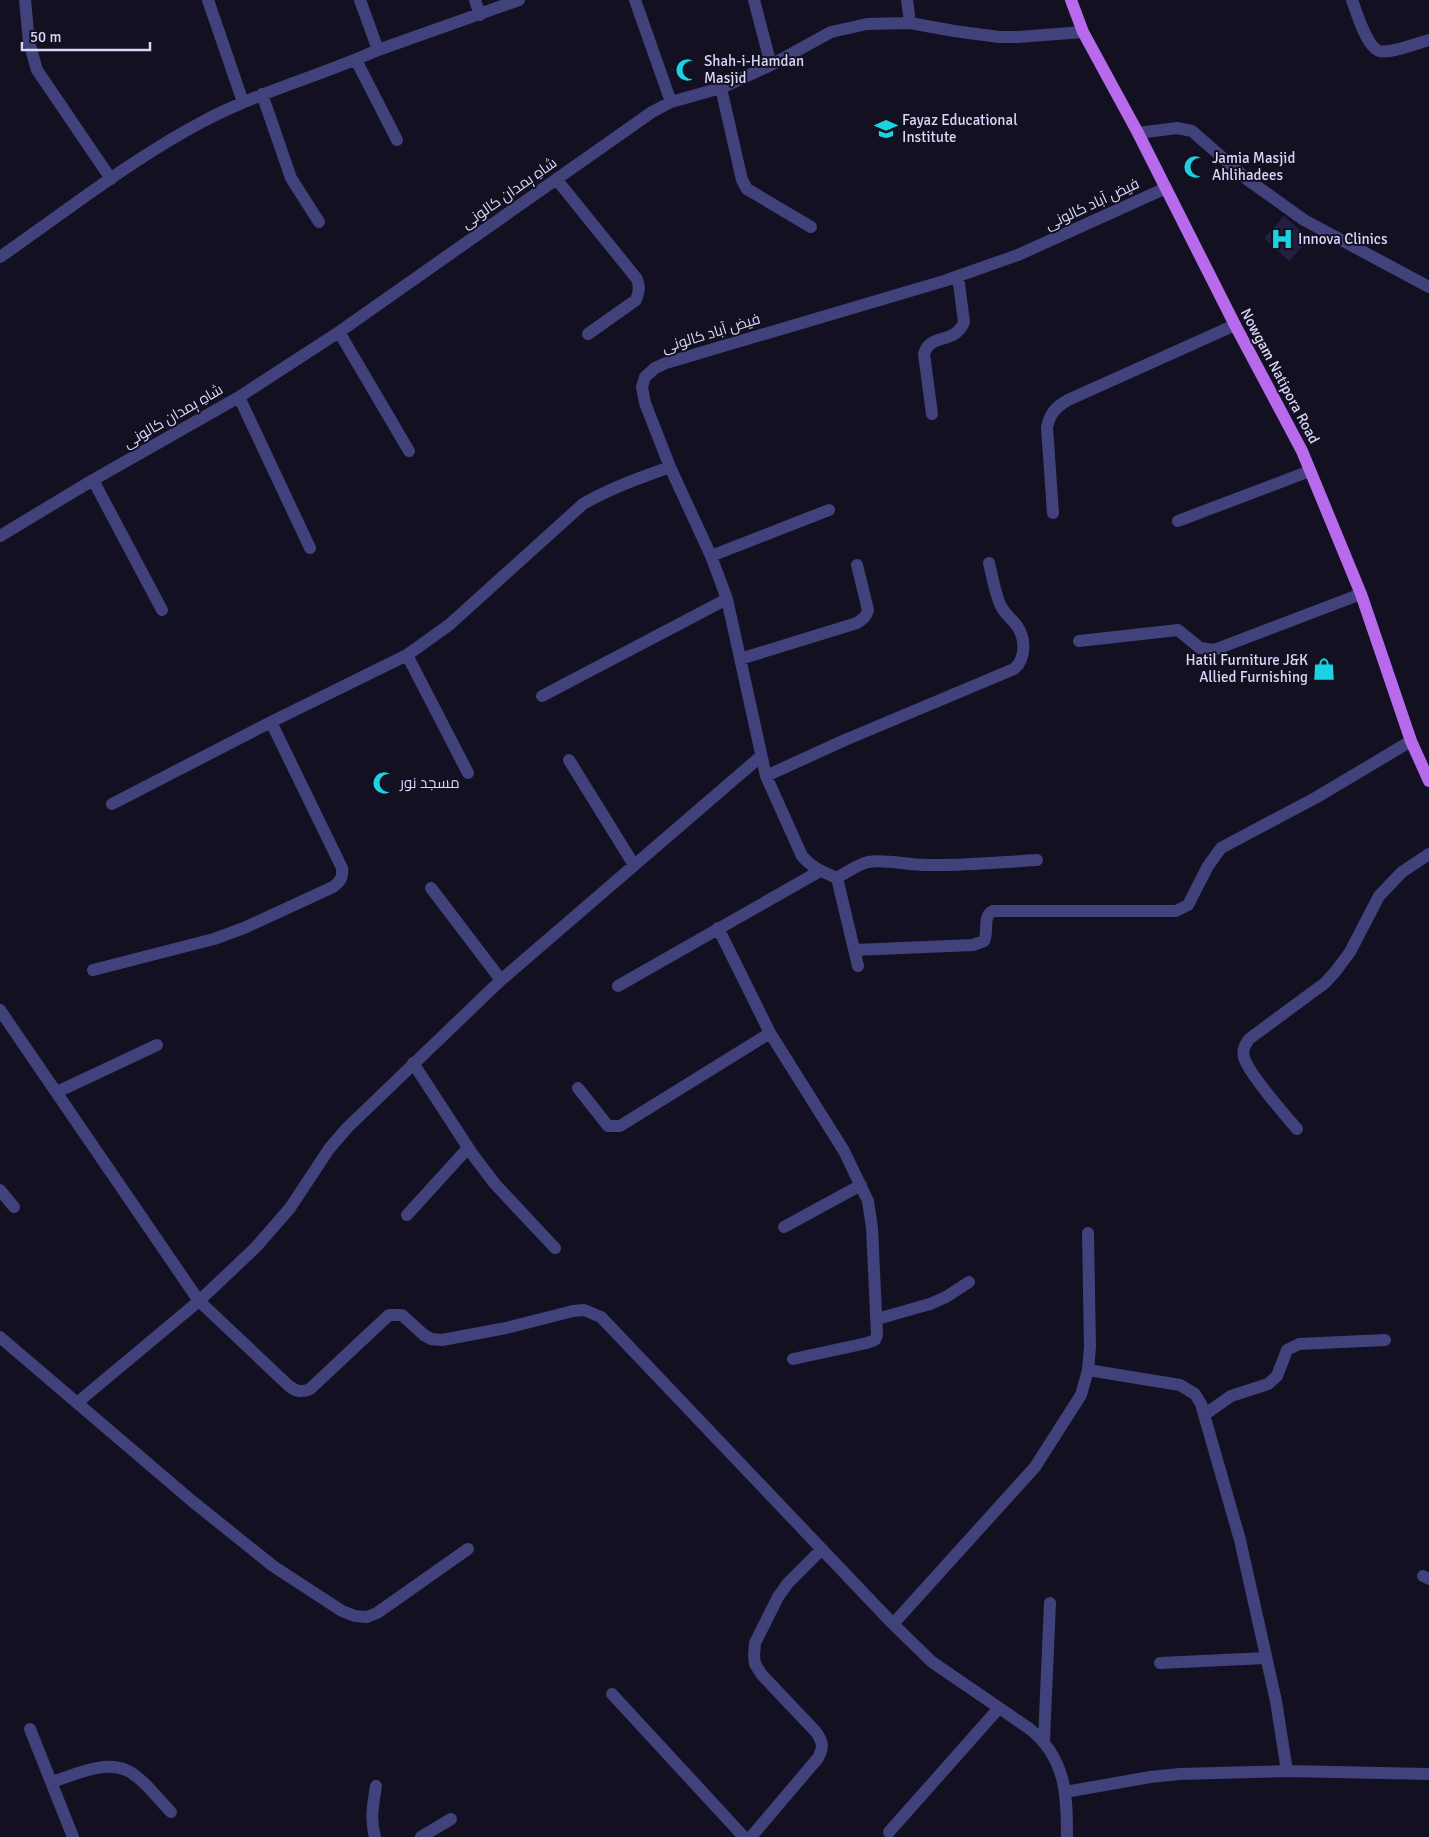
<svg xmlns="http://www.w3.org/2000/svg" width="1429" height="1837" font-family="Signika,Cairo,sans-serif">
  <style>
    .building { fill: #241f40 }
    .lines { fill: none; stroke-linecap: round; stroke-linejoin: round }
    .minor { stroke: #41417b; stroke-width: 12 }
    .major { stroke: #b86aed; stroke-width: 12 }
    .labels { text-anchor: middle; dominant-baseline: central; stroke-width: 4; stroke-linejoin: round; paint-order: stroke }
    .poi-label { font-size: 15px; fill: #d9d6fa; stroke: #131021; text-anchor: start }
    .street-label { font-size: 15px; fill: #d9d6fa; stroke: #131021 }
  </style>
  <rect width="100%" height="100%" fill="#131021"/>
  <path class="building" d="M1284,216L1309,239L1289,261L1264,238Z"/>
  <g class="lines">
    <path class="minor" d="M25,0L29,42L37,70L111,179
      M208,0L243,102
      M360,0L378,50
      M475,0L480,15
      M635,0L671,102
      M754,0L771,65
      M907,0L910,23
      M1352,0C1357,13 1366,46 1379,51C1390,54 1418,43 1429,40
      M356,60L397,140
      M721,88L742,180L747,189L811,227
      M262,94L291,178L319,222
      M1138,133L1177,128L1192,131L1248,180L1304,220L1429,287
      M557,180L637,279C640,287 639,292 636,300L588,334
      M0,257C65,212 132,159 202,122C258,92 320,76 378,50L519,0
      M339,332L409,451
      M239,397L310,548
      M932,414L924,354C929,333 955,345 964,322L958,276
      M93,480L162,610
      M1053,513L1047,427C1050,413 1056,407 1068,400L1235,325
      M1178,521L1310,471
      M0,536L93,480L239,397L339,332L652,112L671,102L721,88L771,65L831,32L867,24L910,23L954,31L999,37H1018L1083,32
      M711,556L829,510
      M1079,641L1178,630L1200,648L1214,650L1361,594
      M407,655L468,773
      M740,659L857,623C863,619 866,617 868,610L857,565
      M542,696L727,599
      M569,760L634,865
      M766,776L845,740L1014,669C1026,659 1026,639 1017,626C1013,620 1006,615 1002,608C996,599 992,575 989,563
      M112,804L271,722L407,655L449,625L583,504C611,488 639,478 670,467
      M837,878C823,872 812,868 802,856L766,776L727,599L711,556L670,467L645,403L642,387L645,377L655,368L666,363L944,281L1018,255L1166,188
      M837,878C847,872 857,865 868,862C887,859 906,865 926,865C963,866 1000,862 1037,860
      M837,878L858,966
      M431,888L501,980
      M718,928L770,1033L844,1151L868,1201L872,1228L877,1335L875,1340L867,1343L793,1359
      M855,950L973,945L984,941C989,931 982,916 993,911H1176L1188,905L1208,866L1221,848L1317,797L1411,741
      M93,970L214,939L244,928L333,887C341,881 343,877 342,868L271,722
      M618,986L820,871
      M0,1010L199,1301L289,1386C296,1391 301,1393 310,1389L389,1315H402L424,1335L431,1339L442,1340L506,1328L573,1311L584,1310L601,1317L893,1624L932,1662L1030,1729C1066,1759 1067,1794 1067,1837
      M413,1063L473,1155L495,1184L555,1248
      M578,1088L608,1126H620L770,1033
      M57,1092L157,1045
      M1297,1129C1285,1115 1247,1072 1244,1057C1242,1050 1245,1045 1249,1039L1325,983L1335,972L1350,952L1379,896L1402,872L1429,854
      M0,1190L14,1207
      M407,1215L468,1148
      M784,1227L861,1185
      M877,1319L930,1304L946,1297L969,1282
      M0,1337L192,1501L273,1566L342,1611L355,1616L367,1617L377,1613L468,1549
      M1088,1370L1180,1385L1195,1394L1201,1404L1240,1540L1276,1701L1287,1771
      M78,1402L199,1301L256,1247L290,1208L329,1149L347,1128L501,980L760,757
      M1204,1415L1231,1396L1268,1384L1277,1376L1287,1350L1299,1344L1385,1340
      M1423,1576L1429,1579
      M893,1624L1035,1467L1081,1395L1088,1370L1090,1347L1088,1233
      M1160,1663L1266,1658
      M612,1694L744,1837
      M30,1729L73,1837
      M1044,1740L1050,1603
      M51,1782C73,1776 103,1760 126,1770C141,1776 159,1800 171,1812
      M1065,1792L1150,1777L1180,1774L1287,1771L1429,1774
      M889,1832L999,1708
      M375,1837C370,1819 373,1805 376,1786
      M421,1837L451,1819
      M751,1837L818,1758C824,1747 823,1742 816,1732L762,1675L755,1664L754,1655L755,1643L778,1597L788,1583L822,1549"/>
    <path class="major" d="M1071,0L1083,32L1138,133L1235,325L1302,451L1361,594L1411,741L1429,781"/>
  </g>
  <defs>
    <symbol id="mosque-bare" viewBox="-9 -9 18 18"><path d="M3.5-4.9A6 6 0 1 0 3.5 4.9A5 5 0 1 1 3.5-4.9Z" fill="#1bd3e0" stroke="#131021" stroke-width="2.5" paint-order="stroke"/></symbol>
    <symbol id="school-bare" viewBox="-9 -9 18 18"><path d="M0-5L7-2L0 1L-7-2ZM-4 1L0 2.5L4 1V4Q0 6-4 4Z" fill="#1bd3e0" stroke="#131021" stroke-width="2.5" paint-order="stroke"/></symbol>
    <symbol id="hospital-bare" viewBox="-9 -9 18 18"><path d="M-5-5h3v3.5h4V-5h3V5h-3V1.5h-4V5h-3Z" fill="#1bd3e0" stroke="#131021" stroke-width="2.5" paint-order="stroke"/></symbol>
    <symbol id="shop-bare" viewBox="-9 -9 18 18"><path d="M-5-2.5h2.3a2.7 3.5 0 0 1 5.4 0H5L5.5 6h-11ZM-1.5-2.5h3a1.5 2.3 0 0 0-3 0Z" fill="#1bd3e0" stroke="#131021" stroke-width="2.5" paint-order="stroke"/></symbol>
  </defs>
  <g fill-rule="evenodd">
    <use href="#mosque-bare" x="671" y="54" width="32" height="32"/>
    <use href="#school-bare" x="870" y="113" width="32" height="32"/>
    <use href="#mosque-bare" x="1179" y="151" width="32" height="32"/>
    <use href="#hospital-bare" x="1266" y="223" width="32" height="32"/>
    <use href="#shop-bare" x="1308" y="653" width="32" height="32"/>
    <use href="#mosque-bare" x="368" y="767" width="32" height="32"/>
  </g>
  <g class="labels">
    <g class="poi-label">
      <text x="704" y="61">Shah-i-Hamdan<tspan x="704" dy="17">Masjid</tspan></text>
      <text x="902" y="120">Fayaz Educational<tspan x="902" dy="17">Institute</tspan></text>
      <text x="1212" y="158">Jamia Masjid<tspan x="1212" dy="17">Ahlihadees</tspan></text>
      <text x="1298" y="239">Innova Clinics</text>
      <text x="1308" y="660" text-anchor="end">Hatil Furniture J&amp;K<tspan x="1308" dy="17">Allied Furnishing</tspan></text>
      <text x="400" y="783">مسجد نور</text>
    </g>
    <g class="street-label">
      <text transform="translate(509 193) rotate(-35)">شاہِ ہمدان کالونی</text>
      <text transform="translate(1092 204) rotate(-25)">فیض آباد کالونی</text>
      <text transform="translate(711 333) rotate(-17)">فیض آباد کالونی</text>
      <text transform="translate(1280 376) rotate(62)">Nowgam Natipora Road</text>
      <text transform="translate(173 416) rotate(-30)">شاہِ ہمدان کالونی</text>
    </g>
  </g>
  <path d="M22 42v8h128v-8" fill="none" stroke="#d9d6fa" stroke-width="2.5"/>
  <text x="30" y="42" font-size="15" fill="#d9d6fa" stroke="#131021" stroke-width="4" paint-order="stroke">50 m</text>
</svg>
